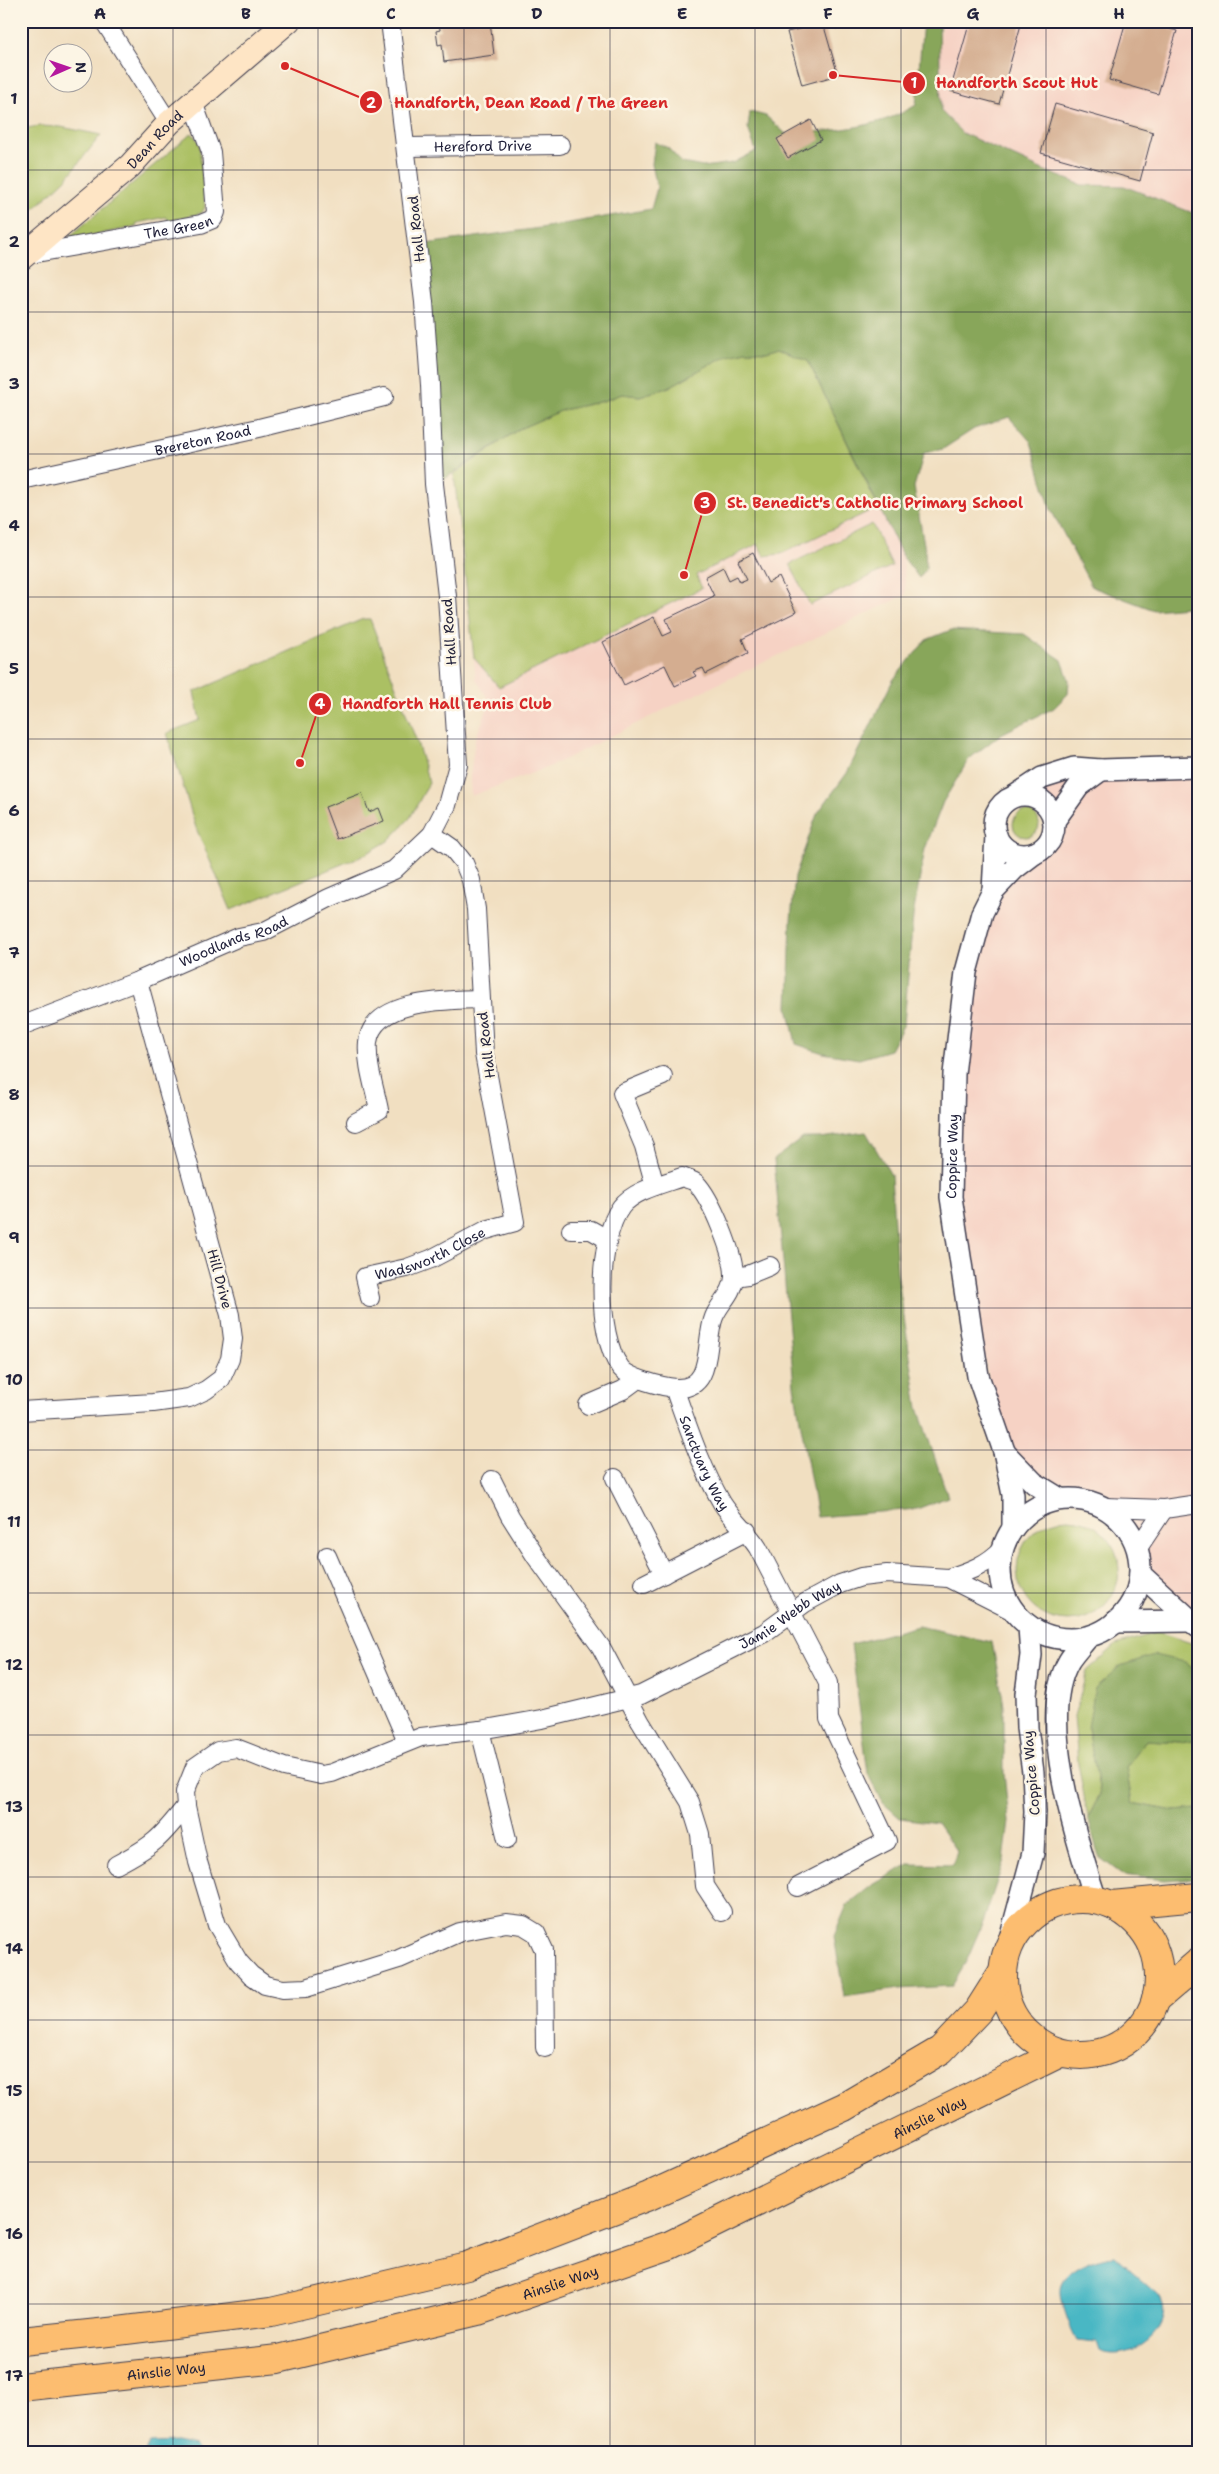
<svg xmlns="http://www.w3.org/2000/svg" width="1219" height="2474" font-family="'Shantell Sans',sans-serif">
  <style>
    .built { fill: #f6d2c4 }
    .green { fill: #abc064; stroke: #667150 }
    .forest { fill: #88a65a; stroke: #55644a }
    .water { fill: #49b7c4; stroke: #366c80 }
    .building { fill: #d4ad90 }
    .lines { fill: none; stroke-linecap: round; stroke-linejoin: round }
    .minor-casing { stroke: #413e4f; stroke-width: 20 }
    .tertiary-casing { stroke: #413e4f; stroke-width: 24 }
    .secondary-casing { stroke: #413e4f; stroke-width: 26 }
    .trunk-casing { stroke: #413e4f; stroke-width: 30 }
    .minor { stroke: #fff; stroke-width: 18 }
    .tertiary { stroke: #fff; stroke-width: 21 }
    .secondary { stroke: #fee5c5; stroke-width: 24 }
    .trunk { stroke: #fcbd6f; stroke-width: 28 }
    .grid { fill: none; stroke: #22223b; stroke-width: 1; stroke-opacity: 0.55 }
    .labels { text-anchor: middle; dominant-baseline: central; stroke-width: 5; stroke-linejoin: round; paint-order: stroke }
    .street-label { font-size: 14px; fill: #22223b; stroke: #fcf5e5 }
    .leader { fill: none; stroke: #d62828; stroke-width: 2 }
    .callout-dot { fill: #d62828; stroke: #fcf5e5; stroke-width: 2 }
    .mark-label { font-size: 15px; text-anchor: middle; font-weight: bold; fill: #fff }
    .callout-label { font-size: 15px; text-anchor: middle; font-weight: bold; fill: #d62828; stroke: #fcf5e5; stroke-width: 5; stroke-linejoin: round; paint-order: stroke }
    .neatline { fill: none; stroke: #22223b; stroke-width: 2 }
    .grid-label { font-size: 16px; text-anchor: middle; font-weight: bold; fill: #22223b }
  </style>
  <rect width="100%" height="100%" fill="#fcf5e5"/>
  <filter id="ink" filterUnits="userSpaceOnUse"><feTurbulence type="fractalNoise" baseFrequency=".02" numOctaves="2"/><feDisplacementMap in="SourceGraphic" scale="10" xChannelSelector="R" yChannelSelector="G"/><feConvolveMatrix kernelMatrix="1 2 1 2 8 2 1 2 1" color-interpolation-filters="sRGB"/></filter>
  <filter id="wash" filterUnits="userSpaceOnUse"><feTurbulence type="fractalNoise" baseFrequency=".0096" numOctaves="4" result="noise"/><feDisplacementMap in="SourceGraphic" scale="20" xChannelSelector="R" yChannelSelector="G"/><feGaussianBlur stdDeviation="1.12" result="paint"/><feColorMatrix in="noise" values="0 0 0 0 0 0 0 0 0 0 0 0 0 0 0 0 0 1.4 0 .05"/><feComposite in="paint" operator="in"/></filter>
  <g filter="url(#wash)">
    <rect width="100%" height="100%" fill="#f1dfc1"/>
    <path class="built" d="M941,21H1182L1198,27V213L1076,185L937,134Z
      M779,348L808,361L903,557L906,595L682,701L551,766L471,796L470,777L475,740L490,702L476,679L454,474L563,410L669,387L746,351L767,352Z
      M1198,766V1627L1140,1574L1139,1555L1134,1540L1117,1517L1105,1507L1090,1501L1060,1499L1004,1451L951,1197L982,913L1010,851L1027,854L1038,851L1055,830L1056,823L1052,805L1038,791L1060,780Z"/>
    <path class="green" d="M39,126L61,127L101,135L66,179L21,221V129Z
      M192,133L199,142L205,207L202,213L169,221L166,217L137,223L136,227L78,238L69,237Z
      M779,348L808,361L878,507L781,554L764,556L758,544L696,575L702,588L499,687L474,658L454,474L519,429L563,410L603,401L622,394L640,396L669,387L727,355L746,351L767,352Z
      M872,524L892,566L810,605L790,564Z
      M363,619H370L417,742L429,783L410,818L388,841L364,855L231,910L196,828L167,733L200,720L194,692Z
      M1013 824a13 13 0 1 1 26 0a13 13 0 1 1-26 0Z
      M1017 1570a51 51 0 1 1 102 0a51 51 0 1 1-102 0Z
      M1158,1632L1191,1643L1198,1651V1673L1185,1662L1088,1728L1100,1794L1088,1818L1078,1763L1074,1716L1087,1671L1116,1645Z
      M1198,1739V1809L1174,1811L1132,1803L1126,1767L1146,1740L1180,1742Z"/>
    <path class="forest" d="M923,21H939L941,111L962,133L1043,170L1082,185L1124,186L1198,215V606L1154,610L1092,587L1051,510L1031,442L1009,417L974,429L943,449L924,453L914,487L925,550L926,569L919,578L903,557L808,361L779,348L767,352L746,351L727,355L669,387L640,396L622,394L603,401L563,410L519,429L440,482L418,245L540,228L651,209L657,188L652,164L655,142L668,148L682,163L703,167L733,163L756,151L748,128L750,112L766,116L786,134C829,131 879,129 916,105Z
      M951,630L1024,634L1062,660L1069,680L1068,694L1054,708L1001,734L969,759L943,802L925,849L913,916L904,1024L890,1050L859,1059L823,1053L796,1044L788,1007L791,920L795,876L817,814L847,773L893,680L926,640Z
      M866,1132L891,1175L897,1272L918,1408L948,1497L917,1509L817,1517L794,1386L774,1159L803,1138H820Z
      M918,1626L992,1642L1004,1705V1773L1009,1822L1004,1860L984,1920L964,1966L952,1986L899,1989L844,1997L834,1936L847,1905L871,1886L909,1864L952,1865L957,1852L937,1823L900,1818L881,1801L868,1774L851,1644Z
      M1154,1655L1185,1662L1198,1673V1739L1180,1742L1146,1740L1126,1767L1132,1803L1174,1811L1198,1809V1878L1165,1880L1123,1875L1099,1857L1088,1818L1100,1794L1088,1728L1095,1688L1120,1666Z"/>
    <path class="water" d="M1115,2256L1159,2295C1179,2327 1130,2365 1100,2351L1097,2342L1077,2340C1071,2330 1057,2296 1062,2284C1068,2267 1099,2257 1115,2256Z
      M176,2442L194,2446L200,2453H144L151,2443Z"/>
    <g id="blocks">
      <path class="building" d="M439,21H490L494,55L444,62L442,44L438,45L436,31L440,30Z
        M832,21H852L836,29Z
        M970,21H1022L999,104L950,91Z
        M1126,21H1143L1177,31L1158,94L1109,80Z
        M823,23L838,75L802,85L787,32Z
        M1055,104L1153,132L1140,181L1041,153Z
        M811,120L821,140L788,158L777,139Z
        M753,553L768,583L779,577L796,612L742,639L748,653L706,674L703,668L693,672L696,676L675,686L665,665L624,685L603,642L654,617L663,636L672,632L666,619L714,596L705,577L723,567L729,580L737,576L740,582L747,579L738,561Z
        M362,793L369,812L379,808L384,821L337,839L325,807Z"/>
    </g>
  </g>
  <g filter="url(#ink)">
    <use href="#blocks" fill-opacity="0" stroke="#413e4f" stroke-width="1"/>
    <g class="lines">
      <defs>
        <g id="minor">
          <path d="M104,21L169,123"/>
          <path id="s1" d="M407,147L560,145"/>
          <path id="s2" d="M25,255L201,224L213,219L216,212L211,152L193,102"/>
          <path id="s3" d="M21,480L259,428L384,397"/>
          <path id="s4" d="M21,1026L138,981L239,937L263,932L329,898L394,870L432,834L447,805L458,765L447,596L434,484L430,385L424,302L390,21"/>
          <path d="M356,1122L379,1110C375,1089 366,1064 368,1042C373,999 448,1000 480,999"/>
          <path d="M682,1177C686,1179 693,1180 696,1183C711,1198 735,1256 734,1277C733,1294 720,1302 714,1317C704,1341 715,1390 676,1388C663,1387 627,1378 620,1367C596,1335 597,1239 621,1207C634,1190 663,1184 682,1177Z"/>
          <path d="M655,1186L644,1146L622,1093L663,1076"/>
          <path d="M571,1230H591L607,1239"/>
          <path d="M734,1277L748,1275L770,1266"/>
          <path id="s5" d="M370,1298L365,1277L407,1268L431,1259L486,1230L515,1222L484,1054L476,909L471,880L464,863L452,848L432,834"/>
          <path id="s6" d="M674,1388C688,1427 701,1467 722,1503C732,1519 748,1532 758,1548L828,1683L829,1719L887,1841L798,1887"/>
          <path d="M588,1405L623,1390L638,1379"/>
          <path d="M21,1411L153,1403L189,1398L206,1390L221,1379L230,1359L233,1339L230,1315L138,981"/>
          <path d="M615,1478L664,1574"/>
          <path d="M492,1480L510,1516L536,1557L601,1647L640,1721L690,1802L700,1834L705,1886L722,1912"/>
          <path d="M1105,1507L1164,1509L1198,1504"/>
          <path d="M1138,1548L1164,1509"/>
          <path d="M327,1556L407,1741"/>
          <path d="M948,1578C970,1571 987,1565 1003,1548"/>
          <path d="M644,1584L747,1531"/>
          <path d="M480,1730L507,1839"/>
          <path d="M116,1865C154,1845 160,1839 186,1806"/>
          <path id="s7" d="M545,2048L544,1950L536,1933L523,1925L506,1923L460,1932L399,1959L306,1988L283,1989L265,1985L251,1975L239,1962L217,1925L198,1862L186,1806L185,1792L195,1767L218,1751L236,1748L284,1767L321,1775L332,1773L421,1737L480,1730L542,1719L641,1695L764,1633L805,1603L840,1584L861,1577L887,1574L948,1578L1013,1611"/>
        </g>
        <g id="tertiary">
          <circle cx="1024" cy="825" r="30"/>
          <path d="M1015,796L1042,778L1074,768L1101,770L1198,767"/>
          <path d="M1054,821L1079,786L1101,770"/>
          <path d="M993,891L996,835"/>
          <path d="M1004,1452L1034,1483L1060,1499"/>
          <circle cx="1070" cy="1569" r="70"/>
          <path id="s8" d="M1013,1528V1495L1004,1451L978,1376L951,1197L954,1074L966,972L982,913L993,891L1014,869L1035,853"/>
          <path d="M1140,1574L1198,1627"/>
          <path d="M1115,1622L1190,1621"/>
          <path d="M1088,1637C1082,1645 1074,1653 1069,1661C1036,1717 1077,1842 1096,1900"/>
          <path d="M1008,1946L1033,1853L1035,1812L1033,1772L1027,1728L1026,1694L1031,1655L1029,1627"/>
        </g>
        <g id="secondary">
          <path id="s9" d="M21,258L130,166L169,123L288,21"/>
        </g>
        <g id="trunk">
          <circle cx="1081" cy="1977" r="78"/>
          <path d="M1112,1905L1198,1897"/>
          <path d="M1156,1999L1198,1963"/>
          <path d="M21,2341L118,2331L271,2312L467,2266L649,2196L844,2107L941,2050L978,2011L1002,1973"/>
          <path id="s10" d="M21,2387L278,2359L478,2311L670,2245L1060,2053"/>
        </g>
      </defs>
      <use href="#minor" class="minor-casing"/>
      <use href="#tertiary" class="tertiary-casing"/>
      <use href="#secondary" class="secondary-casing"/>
      <use href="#trunk" class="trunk-casing"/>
      <use href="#minor" class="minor"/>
      <use href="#tertiary" class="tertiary"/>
      <use href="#secondary" class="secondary"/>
      <use href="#trunk" class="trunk"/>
    </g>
  </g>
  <path class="grid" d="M173,21V2453M318,21V2453M464,21V2453M610,21V2453M755,21V2453M901,21V2453M1046,21V2453M21,170H1198M21,312H1198M21,454H1198M21,597H1198M21,739H1198M21,881H1198M21,1024H1198M21,1166H1198M21,1308H1198M21,1450H1198M21,1593H1198M21,1735H1198M21,1877H1198M21,2020H1198M21,2162H1198M21,2304H1198"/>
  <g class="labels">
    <g class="street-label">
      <text stroke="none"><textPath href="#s9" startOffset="179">Dean Road</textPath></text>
      <text stroke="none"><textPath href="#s1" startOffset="76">Hereford Drive</textPath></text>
      <text stroke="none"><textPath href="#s2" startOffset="156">The Green</textPath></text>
      <text transform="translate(416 229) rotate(-96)">Hall Road</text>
      <text stroke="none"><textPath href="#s3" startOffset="186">Brereton Road</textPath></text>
      <text transform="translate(449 632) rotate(-94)">Hall Road</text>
      <text stroke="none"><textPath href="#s4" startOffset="229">Woodlands Road</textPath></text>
      <text transform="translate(486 1045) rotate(-97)">Hall Road</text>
      <text stroke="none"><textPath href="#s8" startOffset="379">Coppice Way</textPath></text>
      <text stroke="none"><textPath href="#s5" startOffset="91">Wadsworth Close</textPath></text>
      <text transform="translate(220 1279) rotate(75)">Hill Drive</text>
      <text stroke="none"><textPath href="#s6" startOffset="81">Sanctuary Way</textPath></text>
      <text stroke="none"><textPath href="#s7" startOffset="1280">Jamie Webb Way</textPath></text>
      <text transform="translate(1031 1773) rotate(-95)">Coppice Way</text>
      <text stroke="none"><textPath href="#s10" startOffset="956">Ainslie Way</textPath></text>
      <text stroke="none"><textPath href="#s10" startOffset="551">Ainslie Way</textPath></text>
      <text stroke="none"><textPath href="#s10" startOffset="146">Ainslie Way</textPath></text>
    </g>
  </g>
  <path class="leader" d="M833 75L914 83M285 66L371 102M684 575L705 503M300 763L320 704"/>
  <g class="callout-dot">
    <circle cx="833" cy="75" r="5"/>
    <circle cx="285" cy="66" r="5"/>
    <circle cx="684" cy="575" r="5"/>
    <circle cx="300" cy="763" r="5"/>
    <circle cx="914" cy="83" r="12"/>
    <circle cx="371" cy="102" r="12"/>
    <circle cx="705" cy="503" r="12"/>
    <circle cx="320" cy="704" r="12"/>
  </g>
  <g class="mark-label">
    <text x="914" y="88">1</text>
    <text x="371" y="108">2</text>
    <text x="705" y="508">3</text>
    <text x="320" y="709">4</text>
  </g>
  <g class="callout-label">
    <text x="1017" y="88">Handforth Scout Hut</text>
    <text x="531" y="108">Handforth, Dean Road / The Green</text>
    <text x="875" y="508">St. Benedict's Catholic Primary School</text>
    <text x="447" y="709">Handforth Hall Tennis Club</text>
  </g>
  <rect width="1219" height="2474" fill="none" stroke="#fcf5e5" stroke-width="55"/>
  <g transform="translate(68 68) rotate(88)"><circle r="24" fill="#fcf5e5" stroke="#a5a1a1"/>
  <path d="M0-4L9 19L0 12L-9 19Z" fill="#b5179e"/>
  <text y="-8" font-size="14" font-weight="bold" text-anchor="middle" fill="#22223b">N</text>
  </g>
  <rect x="28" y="28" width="1164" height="2418" class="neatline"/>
  <g class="grid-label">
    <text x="100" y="19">A</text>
    <text x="246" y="19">B</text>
    <text x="391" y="19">C</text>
    <text x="537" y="19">D</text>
    <text x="682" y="19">E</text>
    <text x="828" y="19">F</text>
    <text x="973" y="19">G</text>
    <text x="1119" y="19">H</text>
    <text x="14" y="104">1</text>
    <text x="14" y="247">2</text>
    <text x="14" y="389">3</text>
    <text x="14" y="531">4</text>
    <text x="14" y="674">5</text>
    <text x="14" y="816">6</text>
    <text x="14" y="958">7</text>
    <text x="14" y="1100">8</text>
    <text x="14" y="1243">9</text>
    <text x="14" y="1385">10</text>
    <text x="14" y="1527">11</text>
    <text x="14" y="1670">12</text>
    <text x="14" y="1812">13</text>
    <text x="14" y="1954">14</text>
    <text x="14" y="2096">15</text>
    <text x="14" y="2239">16</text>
    <text x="14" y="2381">17</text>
  </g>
</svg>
